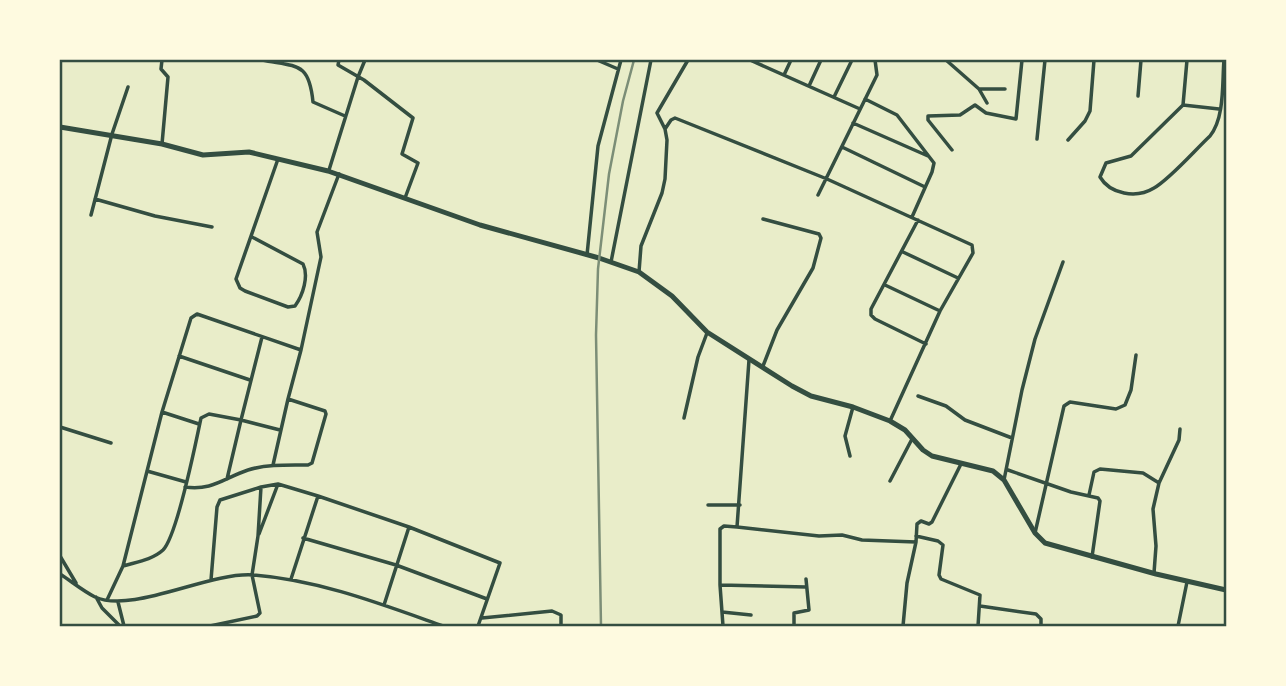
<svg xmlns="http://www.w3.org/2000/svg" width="1286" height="686" font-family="Karla,sans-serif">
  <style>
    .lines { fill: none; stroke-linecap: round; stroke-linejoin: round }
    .minor { stroke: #344e41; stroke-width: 3.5 }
    .secondary { stroke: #344e41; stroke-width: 5 }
    .rail { stroke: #7c8e77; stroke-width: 2.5 }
    .neatline { fill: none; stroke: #344e41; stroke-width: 2.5 }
  </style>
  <rect width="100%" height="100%" fill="#e9edc9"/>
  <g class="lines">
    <path class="minor" d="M162,60L161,69L168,77L162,144
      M262,60C298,67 309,62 313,102L345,116
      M339,60L338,65L364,80L413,118L402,154L418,163L405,198
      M597,60L618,69
      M750,60L860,109
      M946,60L979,89H1005
      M1187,60L1183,105L1219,109
      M784,75L791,60
      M809,86L821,60
      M979,89L987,103
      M1138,96L1141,60
      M834,97L852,60
      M865,99L897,115L934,163L932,172L912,217
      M1183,105L1131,156L1106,163L1100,177C1110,194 1136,199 1154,188C1170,179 1195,150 1210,136C1225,117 1222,83 1224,60
      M853,123L928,156
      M665,129L671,120L675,118L827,179L972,245L973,253L940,311L890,421
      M1037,139L1045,60
      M1068,140L1085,121L1090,111L1094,60
      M842,147L925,187
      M952,150L928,120V116L960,115L975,105L986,113L1016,119L1022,60
      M329,170L358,77L365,60
      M818,195L877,75L875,60
      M95,199L155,216L212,227
      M91,215L112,134L128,87
      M918,220L871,309V315L875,319L926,344
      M252,237L303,264C309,276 303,295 295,306L288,307L245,291L240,288L236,279L278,159
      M903,252L958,278
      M587,255L598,146L621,60
      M611,262L651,60
      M639,272L641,246L662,193L665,179L667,140L665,129L657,113L688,60
      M885,285L940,311
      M301,350L321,257L317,232L339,174
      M179,356L250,380
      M763,366L777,330L813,268L821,238L819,234L763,219
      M918,396L946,406L965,420L1012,438
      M162,412L199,424
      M684,418L698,357L707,333
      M60,427L111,443
      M850,456L845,436L853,407
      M273,465L288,399
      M1008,470L1071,492L1098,498L1100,501L1092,557
      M147,471L186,482
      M227,479L241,420L280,430
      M1004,480L1022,390L1035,339L1063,262
      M890,481L912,439
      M1159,483L1179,440L1180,429
      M1089,495L1094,472L1100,469L1143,473L1159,483L1153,509L1156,546L1154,573
      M708,505H740
      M737,527L819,536L842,535L862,540L916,542
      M1035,533L1064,406L1070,402L1116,409L1125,405L1131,390L1136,355
      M259,534L278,484
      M916,536L938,541L943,545L939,575L941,579L980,595L978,626
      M303,538L396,565L487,599
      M60,556L76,583
      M123,566C136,562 152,560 163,550C177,536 196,442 201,418L209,414L241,420L262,337
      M60,574C71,581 83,591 95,597C133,614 208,572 253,575C319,580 381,604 443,626
      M291,579L318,496L409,527L500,563L478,626
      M211,580L217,507L220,500L261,487L278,484L318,496
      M720,585L806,587
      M96,597L102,608L120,626
      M107,600L123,566L162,412L191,318L197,314L301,350L288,399L325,411L326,414L312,463L308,465C288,465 267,464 248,470C224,478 212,491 185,487
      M118,602L124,626
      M384,605L409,527
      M980,606L1036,614L1041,619V626
      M722,612L751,615
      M482,618L552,611L561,615V626
      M210,626L257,616L260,613L252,575L258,536L261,487
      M723,626L720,585V529L724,526L737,527L749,360
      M794,626V613L809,610L806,579
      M903,626L907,583L916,542L917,524L921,521L929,524L932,522L961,464
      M1178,626L1187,582"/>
    <path class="secondary" d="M60,127L162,144L203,155L249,152L328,171L480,225L599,258L639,272L672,296L707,332L792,386L811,396L853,407L890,421L905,430L923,450L932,456L993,471L1004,480L1035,533L1045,543L1156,574L1226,590"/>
    <path class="rail" d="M601,626L596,335L598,269L609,174L623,101L634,60"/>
  </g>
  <rect width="1286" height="686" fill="none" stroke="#fefae0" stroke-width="122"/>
  <rect x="61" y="61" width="1164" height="564" class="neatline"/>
</svg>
